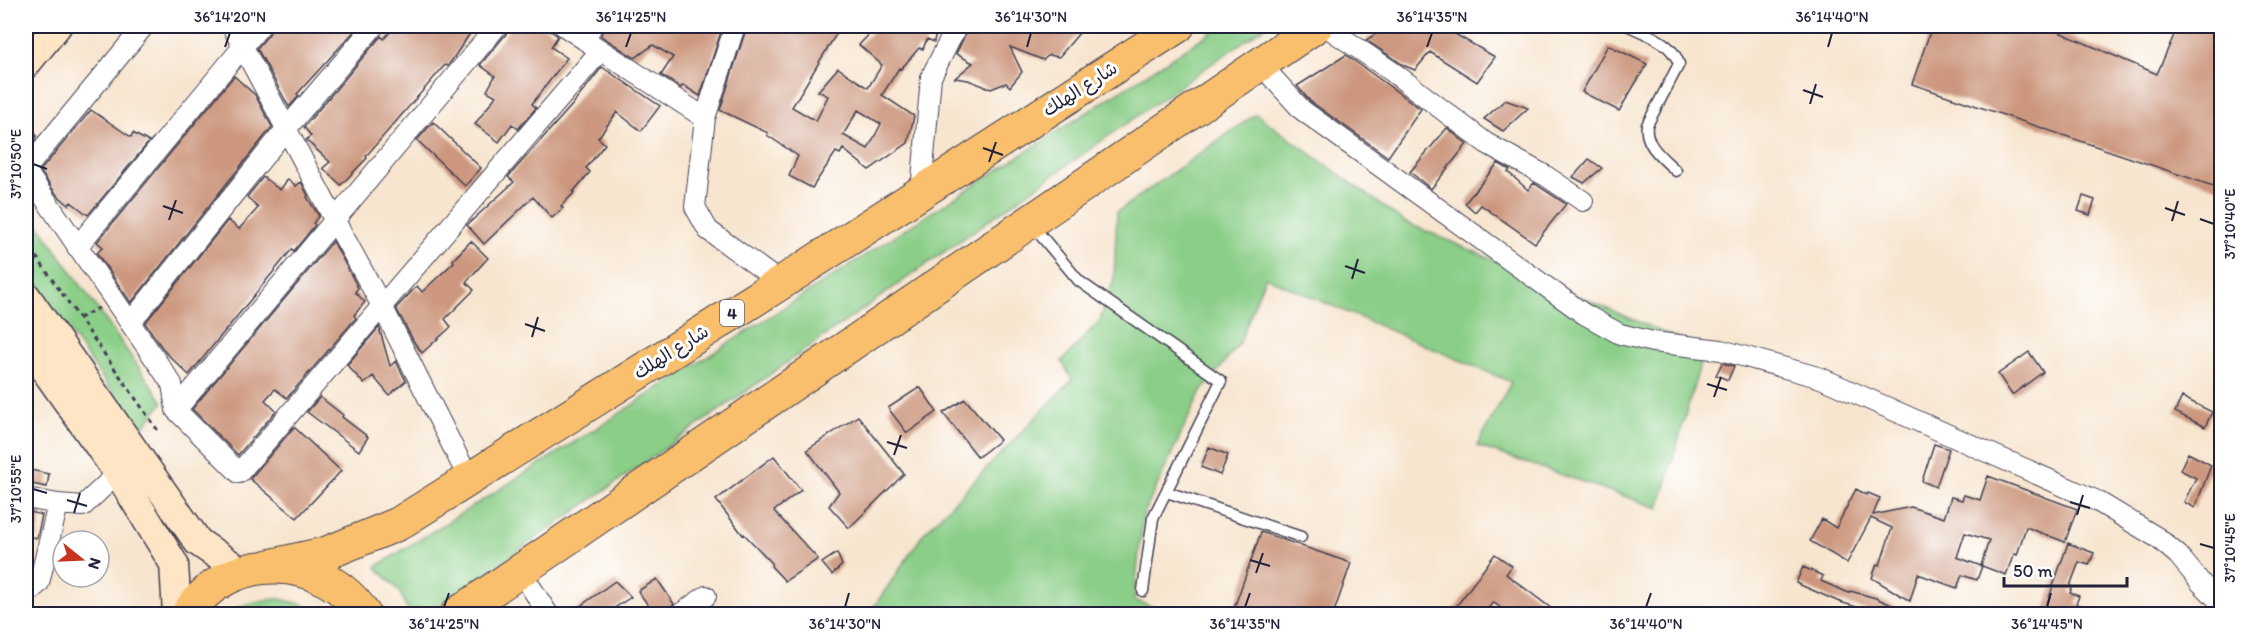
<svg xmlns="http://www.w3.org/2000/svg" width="2247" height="640" font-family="Itim,'Playpen Sans Arabic',sans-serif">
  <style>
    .green { fill: #8ace87; stroke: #567861; stroke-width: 1.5 }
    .building { fill: #cc977e; fill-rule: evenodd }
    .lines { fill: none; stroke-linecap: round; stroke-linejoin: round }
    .service-casing { stroke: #423f51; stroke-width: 13 }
    .minor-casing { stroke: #423f51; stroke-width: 22 }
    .secondary-casing { stroke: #423f51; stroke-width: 31 }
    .trunk-casing { stroke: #423f51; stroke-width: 35 }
    .path { stroke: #423f51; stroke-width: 3; stroke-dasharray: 4.5 4.5; stroke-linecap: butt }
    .service { stroke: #fff; stroke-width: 10 }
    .minor { stroke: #fff; stroke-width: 20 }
    .secondary { stroke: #fde5c5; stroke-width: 28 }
    .trunk { stroke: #f9bf6d; stroke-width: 33 }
    .ticks { fill: none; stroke: #22223b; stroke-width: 2 }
    .labels { text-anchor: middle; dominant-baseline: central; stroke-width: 6; stroke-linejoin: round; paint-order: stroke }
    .shield { fill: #fff; stroke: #646476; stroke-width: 1.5 }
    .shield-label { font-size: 16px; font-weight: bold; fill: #22223b }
    .street-label { font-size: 18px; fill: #22223b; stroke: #fff }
    .neatline { fill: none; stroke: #22223b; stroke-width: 2 }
    .ticks-label { font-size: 15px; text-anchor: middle; fill: #22223b }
  </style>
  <rect width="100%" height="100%" fill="#fff"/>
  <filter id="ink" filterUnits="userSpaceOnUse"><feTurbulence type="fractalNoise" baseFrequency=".0167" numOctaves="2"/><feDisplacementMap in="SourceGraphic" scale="12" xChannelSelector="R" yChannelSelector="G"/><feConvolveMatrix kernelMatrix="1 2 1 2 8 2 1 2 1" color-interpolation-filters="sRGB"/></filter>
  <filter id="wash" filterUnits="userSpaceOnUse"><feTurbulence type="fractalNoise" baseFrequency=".008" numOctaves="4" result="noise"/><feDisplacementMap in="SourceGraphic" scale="24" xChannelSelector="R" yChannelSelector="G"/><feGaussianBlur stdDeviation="1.35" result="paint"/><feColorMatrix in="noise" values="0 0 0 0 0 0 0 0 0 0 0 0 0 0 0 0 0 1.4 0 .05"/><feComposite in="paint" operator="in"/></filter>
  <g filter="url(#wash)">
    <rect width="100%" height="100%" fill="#f7e5cf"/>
    <path class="green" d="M1221,26H1266C985,221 708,421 426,614H409L400,592L376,567L597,428Z
      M1256,114L1405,222L1704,350L1659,508L1477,446L1511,382L1265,277L1239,344L1200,393L1143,516L1134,600L1171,614H869L924,533L1072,380L1062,361L1100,320L1114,279L1117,212Z
      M26,207L163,402L140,431L26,271Z
      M279,599L302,604L319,614H228C243,602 261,600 279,599Z"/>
    <g id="blocks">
      <path class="building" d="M272,26H359L297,94L299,96L289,107L257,48L269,34Z
        M395,26H475L448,66L445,65L366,156L367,158L341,185L323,168L330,162L306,140L311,136L304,127L381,36L384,39Z
        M509,26H543L558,36L551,47L567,58L532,104L536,108L518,129L512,124L499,142L475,124L496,96L487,91L495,76L480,65L506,34Z
        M604,26H723L700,96L683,85L681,88L661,75L673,57L653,45L635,58L601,36Z
        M747,26H841L792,107L816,121L828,96L818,91L838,68L868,88L882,65L859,45L877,26H937L934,42L927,39L923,49L919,48L901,69L899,68L882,95L914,116L908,143L869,170L843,149L840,154L836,152L812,188L789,176L798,156L767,135L768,133L720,110ZM858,110L881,124L868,149L843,135Z
        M969,26H991L1006,31L1008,26H1085L1059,57L1049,55L1043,60L1010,47L1022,72L1010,87L1006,83L991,89L968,80L955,78L973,63L956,54Z
        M1389,26H1441L1495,57L1477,82L1430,52L1415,70L1405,66L1366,40Z
        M1932,26H2045L2157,74L2178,26H2222V189L1912,84Z
        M1608,45L1647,64L1619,111L1582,92Z
        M1346,55L1421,109L1388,157L1310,101L1297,86Z
        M602,67L660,106L641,131L617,112L598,138L605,144L586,168L590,172L573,192L574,193L561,206L563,208L552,218L533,197L484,244L467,225L514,182L508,177L573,104Z
        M234,76L255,95L272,127L131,303L97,253L103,247L97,242Z
        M1505,100L1528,108L1503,131L1484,119Z
        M91,110L131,137L133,133L149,142L88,215L71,202L69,205L57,195L40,171Z
        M26,122L37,136L27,149L26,147Z
        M433,122L481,168L465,186L417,140Z
        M1447,128L1467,144L1431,189L1410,172Z
        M1589,159L1602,168L1584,183L1573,177Z
        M1498,163L1510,170L1508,172L1528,190L1534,183L1566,204L1535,243L1481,205L1475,212L1465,203Z
        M263,177L280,190L288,179L296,186L301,182L308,196L307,197L319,216L313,223L315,225L294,251L292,249L189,375L165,352L145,323L228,220L239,229L258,208L247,197Z
        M2083,196L2095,200L2090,215L2078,211Z
        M333,241L358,288L355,292L365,302L354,315L356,318L287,398L275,389L265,400L276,411L238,455L192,409Z
        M471,241L488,258L466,282L474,290L445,319L451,327L422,353L414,342L396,308L417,286L422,292L454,262L453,260Z
        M379,327L390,366L396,361L406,381L389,395L373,376L364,384L347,365Z
        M2029,352L2043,372L2012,395L1998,374Z
        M1722,363L1734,366L1728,380L1716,375Z
        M920,387L937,412L907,433L888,408Z
        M320,397L343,415L342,417L368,437L359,451L307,412Z
        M2182,397L2212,412L2205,427L2175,412Z
        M965,399L1000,440L978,457L943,413Z
        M858,416L904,474L849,528L829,506L839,492L807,450Z
        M294,427L341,471L297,518L250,479Z
        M1934,444L1949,449L1936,487L1922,481Z
        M1209,447L1228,455L1220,475L1201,467Z
        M2188,453L2211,465L2195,508L2184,502L2196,478L2180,470Z
        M774,456L801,490L774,511L818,559L785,581L771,566L772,563L744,534L743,535L716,500Z
        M26,469L49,474L47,487L26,483Z
        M1988,476L2077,509L2065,542L2026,527L2017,555L2014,554L2006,575L1982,566L1977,580L1962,575L1957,588L1918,574L1910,601L1872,578L1877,564L1880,565L1892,528L1871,518L1847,563L1810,541L1822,519L1836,528L1856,489L1867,495L1868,493L1880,498L1873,515L1911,507L1944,518L1951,497L1962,500L1964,495L1980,500ZM1965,533L1989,540L1981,566L1957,557Z
        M26,511L42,515L37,538L26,536Z
        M1261,532L1351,563L1333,615H1241L1233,611Z
        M2068,543L2094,553L2089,565L2079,562L2070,586L2072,587L2070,593L2079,596L2076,604L2101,615H2043Z
        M837,553L842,565L832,575L822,563Z
        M1495,554L1512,566L1506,574L1560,615H1510L1493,602L1483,615H1450Z
        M1803,567L1823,576L1821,581L1849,593L1850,591L1876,598L1914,615H1882L1837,601L1796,583Z
        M657,579L674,604L665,615H655L638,591Z
        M615,581L631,597L604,615H568Z"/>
    </g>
  </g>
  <g filter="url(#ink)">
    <use href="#blocks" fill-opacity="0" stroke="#423f51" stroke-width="1.5"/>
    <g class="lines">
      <defs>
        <path id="service" d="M1629,26C1648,35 1672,42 1679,64L1647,125C1644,145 1663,158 1676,171
          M1032,225L1079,281L1221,381L1153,518L1143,591
          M1167,492L1301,537"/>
        <path id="minor" d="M232,26L335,221L382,306L469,479
          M564,26L585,40
          M592,26L585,40L705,118
          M735,26L705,118L695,207L708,230L781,283
          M1325,26L1394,73L1486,143L1546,176L1583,201
          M1262,63L1272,77L1302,110L1584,314L1620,334L1653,342L1721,350L1821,378L2097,501L2158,538L2178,555L2202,584L2222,604
          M26,169L144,26
          M26,171L172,384L176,410L239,473L601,50
          M921,191L931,77L957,26
          M77,247L260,26
          M130,323L286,129L374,26
          M176,410L497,26
          M26,498L58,504
          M520,570L548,614
          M26,594L39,583L58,504L83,506L118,473
          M680,614L706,596"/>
        <path id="secondary" d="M26,64L57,26
          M26,296L198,542L242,572
          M26,343L118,473L174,564L177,614"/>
        <path id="trunk" d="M269,566L327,553L398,524L781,283L1178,26
          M188,614C228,550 323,553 364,614
          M457,614L1316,26"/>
      </defs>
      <use href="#service" class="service-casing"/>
      <use href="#minor" class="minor-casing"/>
      <use href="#secondary" class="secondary-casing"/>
      <use href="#trunk" class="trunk-casing"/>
      <path class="path" d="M26,242L159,432
        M79,318L99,308"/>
      <use href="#service" class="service"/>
      <use href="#minor" class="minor"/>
      <use href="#secondary" class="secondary"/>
      <use href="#trunk" class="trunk"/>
    </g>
  </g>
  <path class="ticks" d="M225,47L230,33M626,47L631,33M1027,47L1031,33M1427,47L1432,33M1828,47L1832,33M1803,90L1823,97M1810,104L1816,84M983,148L1003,155M989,162L996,142M33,164L47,169M163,206L183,213M2165,208L2185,215M2200,219L2214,224M169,220L176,200M2172,221L2178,201M1345,266L1365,273M1352,279L1358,259M525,324L545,331M532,337L538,317M1707,384L1727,390M1714,397L1721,377M887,442L907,448M894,455L901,435M33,489L47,493M67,500L87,506M2070,502L2090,508M74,513L80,493M2077,515L2083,495M2200,544L2214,548M1250,560L1270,566M1256,573L1263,553M444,607L449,593M845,607L849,593M1245,607L1250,593M1646,607L1651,593M2047,607L2051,593"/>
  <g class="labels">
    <rect class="shield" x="720" y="300" width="24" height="26" rx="4.5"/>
    <g class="shield-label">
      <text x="732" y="313">4</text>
    </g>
    <g class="street-label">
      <text transform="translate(1080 89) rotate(-33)">شارع الهلك</text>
      <text transform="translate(671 352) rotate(-32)">شارع الهلك</text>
    </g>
  </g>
  <rect width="2247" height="640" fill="none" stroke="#fff" stroke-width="66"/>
  <g transform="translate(81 559) rotate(108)"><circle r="28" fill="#ffffff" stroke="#a7a7b1" stroke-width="1.5"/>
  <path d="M0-4.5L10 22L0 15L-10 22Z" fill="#c8321e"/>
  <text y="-9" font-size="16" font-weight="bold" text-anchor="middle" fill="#22223b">N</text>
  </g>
  <path d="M2004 577v9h123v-9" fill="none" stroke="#22223b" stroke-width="3"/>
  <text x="2013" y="577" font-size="18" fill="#22223b" stroke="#ffffff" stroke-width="4.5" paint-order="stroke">50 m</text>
  <rect x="33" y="33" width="2181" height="574" class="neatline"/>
  <g class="ticks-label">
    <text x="230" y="22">36°14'20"N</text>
    <text x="631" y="22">36°14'25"N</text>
    <text x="1031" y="22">36°14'30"N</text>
    <text x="1432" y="22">36°14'35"N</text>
    <text x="1832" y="22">36°14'40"N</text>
    <text transform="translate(16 164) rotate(-90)" y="5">37°10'50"E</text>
    <text transform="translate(2230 224) rotate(-90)" y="5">37°10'40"E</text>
    <text transform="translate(16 489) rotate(-90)" y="5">37°10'55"E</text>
    <text transform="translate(2230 548) rotate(-90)" y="5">37°10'45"E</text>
    <text x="444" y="629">36°14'25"N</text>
    <text x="845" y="629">36°14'30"N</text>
    <text x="1245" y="629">36°14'35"N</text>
    <text x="1646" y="629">36°14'40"N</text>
    <text x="2047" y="629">36°14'45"N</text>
  </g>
</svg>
